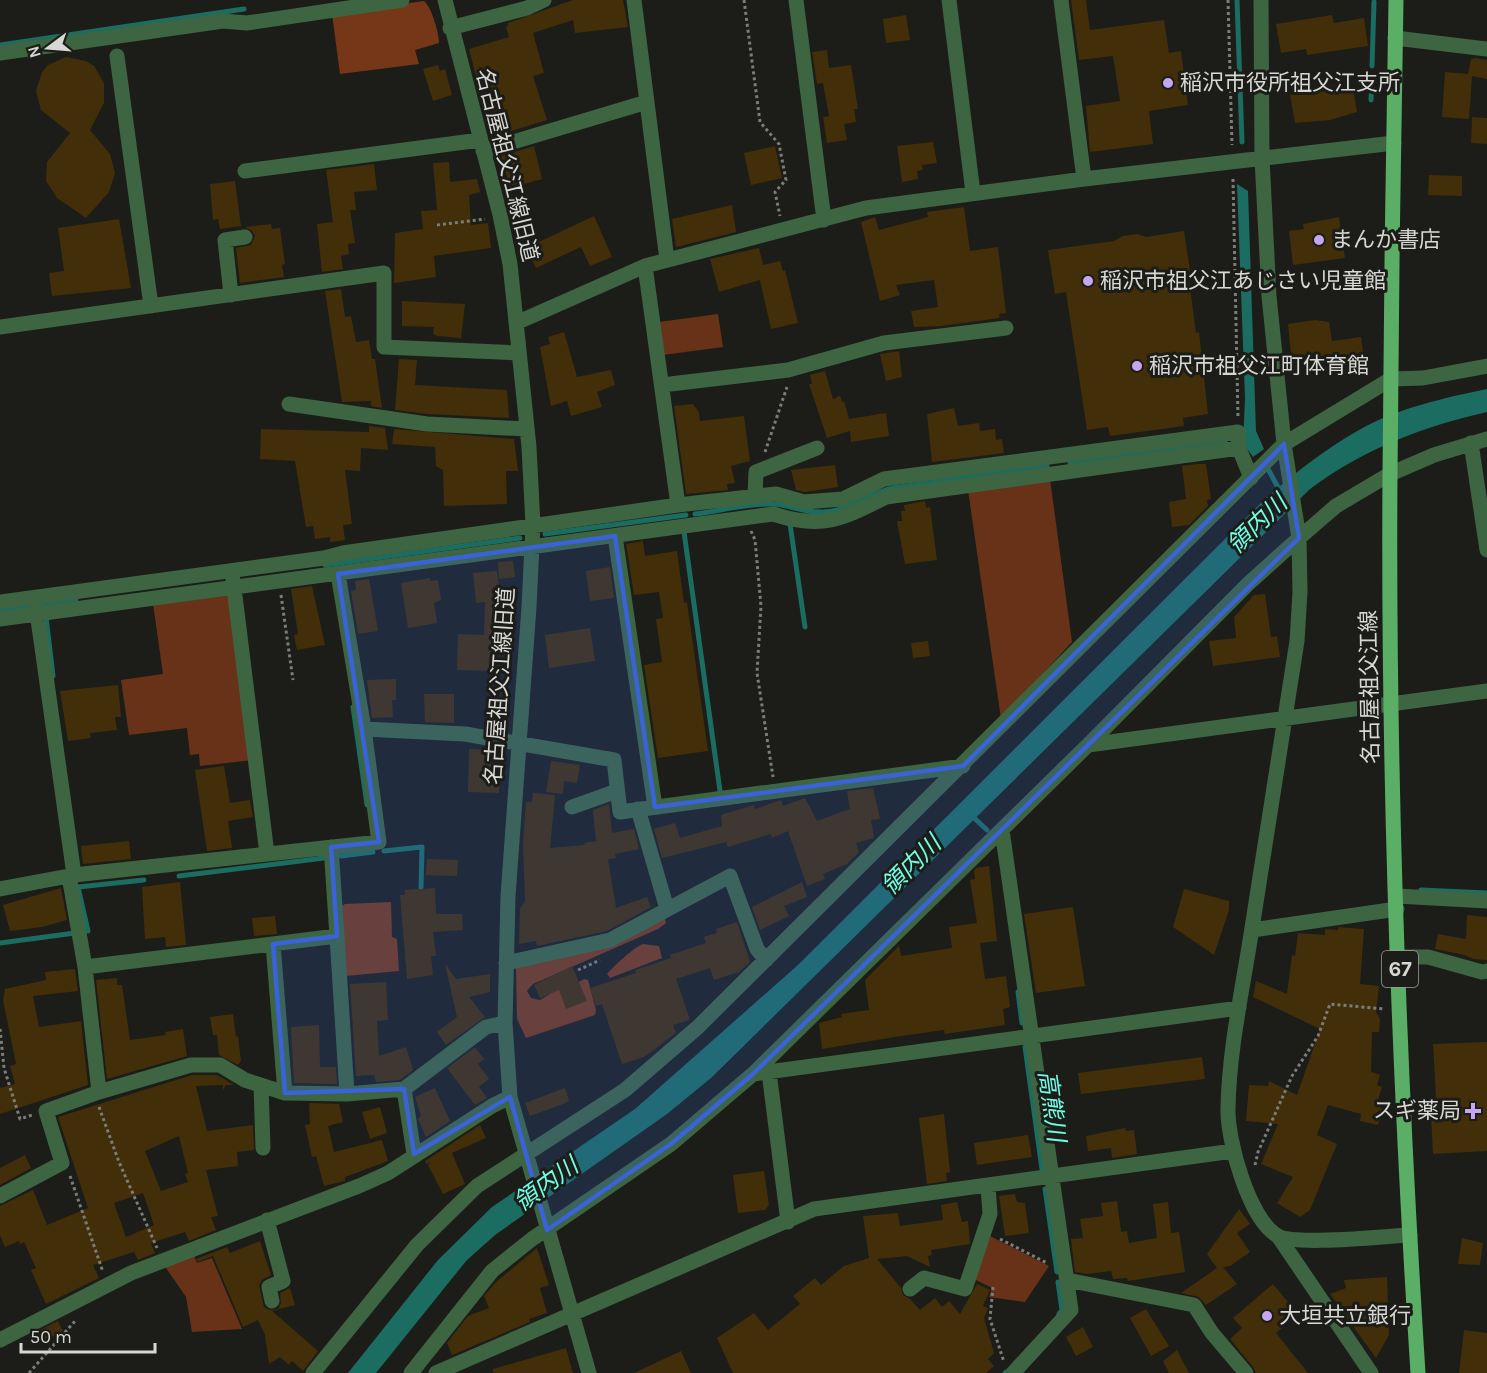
<svg xmlns="http://www.w3.org/2000/svg" width="1487" height="1373" font-family="Karla,'Noto Sans JP',sans-serif">
  <style>
    .green { fill: #673217 }
    .forest { fill: #753717 }
    .water { fill: #1c6d61 }
    .lines { fill: none; stroke-linecap: round; stroke-linejoin: round }
    .stream { stroke: #1c6d61; stroke-width: 5 }
    .building { fill: #422e09; fill-rule: evenodd }
    .path { stroke: #7c7d79; stroke-width: 3; stroke-dasharray: 3 3; stroke-linecap: butt }
    .minor { stroke: #3e6542; stroke-width: 15 }
    .major { stroke: #5aae66; stroke-width: 15 }
    .marked { fill: #3963d7; fill-opacity: 0.2; stroke: #3963d7; stroke-width: 4.5; stroke-linejoin: round }
    .poi-dot { fill: #c6a6f0; stroke: #1c1d18; stroke-width: 2 }
    .labels { text-anchor: middle; dominant-baseline: central; stroke-width: 6; stroke-linejoin: round; paint-order: stroke }
    .shield { fill: #1c1d18; stroke: #9f9f9c; stroke-width: 1.5 }
    .shield-label { font-size: 21px; font-weight: bold; fill: #d7d7d4 }
    .poi-label { font-size: 22px; fill: #d7d7d4; stroke: #1c1d18; text-anchor: start }
    .street-label { font-size: 22px; fill: #d7d7d4; stroke: #1c1d18 }
    .water-label { font-size: 24px; font-style: italic; fill: #6ffde5; stroke: #1c1d18 }
  </style>
  <rect width="100%" height="100%" fill="#1c1d18"/>
  <path class="green" d="M718,314L723,347L663,355L659,322Z
    M1050,479L1072,642L1001,719L968,490Z
    M230,594L253,760L200,766L199,754L190,755L187,728L129,735L121,680L163,674L153,604Z
    M990,1236L1049,1266L1025,1302L989,1297L992,1288L974,1279Z
    M193,1253L197,1263L212,1258L242,1329L192,1332L186,1297L164,1265Z"/>
  <path class="forest" d="M424,1C432,8 439,33 439,43L415,50L419,64L340,74L332,14Z
    M391,902L392,937L397,939L399,971L346,976L341,907L345,904Z
    M665,918L666,923L658,929L533,984L527,991L531,998L540,1000L561,987L565,990L584,979L588,980L596,1010L595,1015L526,1038L517,1019L516,968Z
    M643,944L659,946L662,958L610,978L607,974C614,966 634,947 643,944Z"/>
  <path class="water" d="M1237,184L1248,191L1256,431L1264,449L1253,457L1243,443L1245,398Z
    M1487,389V412C1421,427 1364,449 1310,489L711,1078L667,1114L495,1235L466,1261L376,1373H348L438,1260L492,1207L635,1109L798,965L1266,498C1295,473 1325,449 1359,430C1398,408 1444,398 1487,389Z"/>
  <g class="lines">
    <path class="stream" d="M1237,0L1242,142
      M0,45L244,9
      M1372,66L1374,2
      M1371,100L1372,78
      M1070,463L1225,441
      M1268,469L1280,491
      M695,514C720,511 748,503 773,504C790,505 805,513 823,512C848,511 869,493 893,488L1047,466
      M790,524L805,627
      M684,532L720,791
      M545,534L686,515
      M325,565L520,538
      M42,604L76,599
      M0,610L31,606
      M46,617L53,676
      M353,707L367,805
      M971,815L987,830
      M384,851L422,847L421,888
      M341,856L373,852
      M179,876L324,858
      M1421,890L1487,893
      M88,931L78,887L144,880
      M0,943L75,933
      M1018,992L1022,1023
      M1025,1047L1042,1169
      M1045,1189L1057,1272
      M1058,1282L1062,1310L1059,1314
      M1005,1373L1006,1372"/>
  </g>
  <path class="building" d="M573,0H623L628,27L575,33L573,20L533,33L544,73L533,76L547,120L492,137L469,49L509,37L506,27L508,26V23Z
    M1071,0H1086L1090,30L1164,20L1169,53L1181,51L1188,105L1149,111L1153,144L1090,152L1086,106L1120,101L1113,56L1079,60Z
    M906,15L910,40L886,43L883,19Z
    M1332,15L1334,23L1364,18L1368,46L1307,55L1306,49L1281,53L1276,24Z
    M827,50L829,68L851,65L858,109H854L856,122L844,124L847,140L827,143L823,117L829,116L823,83L817,84L812,52Z
    M66,57L86,61L94,66L104,83V103L90,130L110,154L115,173L109,192L86,218L57,198L46,181L47,162L70,133L41,110L36,91L42,72L48,65Z
    M1475,58L1487,60V79L1472,76L1469,119L1442,117L1445,72L1468,74L1471,59Z
    M438,65L440,71L445,69L452,95L433,101L423,69Z
    M1331,85V87L1345,86V89H1353L1357,112L1330,120L1295,123L1290,95Z
    M1472,117L1487,118V144L1471,143Z
    M933,142L937,163L922,165L923,170L917,171L918,179L902,182L897,146Z
    M534,146L542,179L510,188L501,156Z
    M775,146L782,178L751,185L744,153Z
    M449,162L450,182L477,179L480,192L469,195L471,225L488,223L491,248L434,256L436,277L394,283L395,233L423,229L421,211L437,210L433,163Z
    M374,164L377,190L354,192L356,210H350L355,243L348,244L349,254L341,256L343,269L322,272L317,224L333,222L326,170Z
    M1429,175L1462,176V196L1428,195Z
    M235,181L241,226L220,229L218,219L213,220L210,184Z
    M732,205L736,232L676,247L672,219Z
    M964,207L970,251L998,247L1006,313L999,314L1000,318L941,326L914,327L911,311L938,307L934,280L896,285L900,295L880,301L861,222L875,217L879,230L928,217L927,212Z
    M594,216L612,257L590,266L581,247L536,268L526,248Z
    M1339,217L1345,258L1293,265L1289,231L1304,229L1303,224Z
    M119,219L131,288L52,296L49,273L64,271L58,228Z
    M271,224L272,229L280,228L285,264L282,265L284,277L240,283L236,248L251,245L255,236L252,231L245,227Z
    M1184,231L1190,271L1188,272L1196,333L1199,332L1208,414L1183,418L1184,426L1110,436L1108,427L1087,430L1066,292L1055,294L1048,250L1114,241L1123,236L1137,234L1146,237Z
    M759,248L763,265L780,261L783,271L785,270L798,323L771,329L760,280L719,292L710,259Z
    M341,289L345,317L351,316L356,342L369,340L372,359H375L382,408L371,406V401L342,402L325,291Z
    M402,301L465,304L461,338L437,336L433,334L434,327L402,326Z
    M1315,320L1329,322L1332,341L1361,337L1363,353L1292,363L1288,324Z
    M564,332L577,377L611,370L615,385L597,392L602,407L571,416L567,401L551,406L540,347L550,344L548,337Z
    M899,351L902,377L886,381L880,354Z
    M399,359L417,360L415,385L507,390L509,418L428,414L395,410Z
    M825,371L833,399L840,396L842,402L844,401L849,419L886,413L889,436L851,442L850,431L827,438L809,384H812L810,375Z
    M693,404L699,412L700,421L744,416L750,461L731,466L735,483L727,484L728,490L686,494L674,406Z
    M954,408L958,426L979,423L980,431L995,429L996,440L1002,439L1004,453L932,462L927,414Z
    M369,426L385,428L388,450L361,448L360,471L345,470L352,524L343,525L345,540L330,542V537L315,539L313,526L306,527L295,461L260,459L261,429L369,432Z
    M394,429L514,439L518,471H506L507,504L444,506L443,470L436,466L435,447L392,444Z
    M1197,464H1206L1211,499L1207,500L1208,506L1189,525L1172,527L1169,502L1186,499L1182,466Z
    M835,465L838,487L805,492L796,490L791,470Z
    M925,501L926,508L930,507L937,560L905,564L897,521H902L901,511H905L904,505Z
    M643,541L645,556L677,551L684,603L687,602L708,751L658,758L644,665L662,662L656,619L663,618L659,592L634,595L626,544Z
    M513,561L515,577L499,579L498,562Z
    M610,567L614,598L590,601L586,571Z
    M497,571L502,614H506L505,636H496L495,671L457,670L458,634L484,635L485,602L476,603L473,573Z
    M430,578V581L438,580L441,600L434,603L437,623L408,628L401,583Z
    M369,579L378,631L358,634L351,591L356,590L355,581Z
    M312,586L325,645L297,650L294,635L298,634L291,589Z
    M1265,594L1271,637L1277,636L1280,657L1213,666L1209,641L1236,638L1234,617L1254,595Z
    M590,628L595,661L549,668L545,635Z
    M928,641L930,656L913,658L911,643Z
    M396,679V700H392L393,717L372,718L367,680Z
    M118,685L121,717H115L117,730L90,733L91,738L68,741L60,691Z
    M424,694H454V723L425,722Z
    M469,749L500,750L499,793L468,792Z
    M551,761L580,765L577,783L564,781L563,794L546,792Z
    M224,766L230,803L250,800L253,817L228,821L232,848L207,851L195,770Z
    M873,788L880,819L871,820L874,838L856,843L859,852L847,864L823,874L825,879L807,886L788,831L772,838L771,834L728,847L726,842L662,858L654,829L675,823L680,838L722,826L721,815L754,805L755,809L781,800L783,806L805,798L817,821L850,809L847,791Z
    M533,793L555,795L550,848L585,845L584,843L596,841L593,810L609,804L612,833L634,829L639,849L615,854L616,858L608,859L616,908L647,897L651,907L607,931L537,946L536,941L519,944L520,909L525,901L523,845L526,802H532Z
    M129,841L131,859L83,864L81,846Z
    M427,859L458,860L457,876L426,875Z
    M989,866L997,941L980,943L985,979L1006,976L1010,1007L1003,1009L1005,1025L945,1034L944,1030L901,1036L822,1049L819,1023L842,1017L841,1014L869,1010L865,980L899,946L901,956L952,948L949,927L977,923L970,880L975,879L974,871L976,868Z
    M180,882L186,945L166,947L165,937L145,939L142,887Z
    M802,882L807,897L784,906L789,916L760,930L752,907Z
    M61,888L67,920L42,927L10,931L3,905Z
    M435,888L436,914H462L463,930L433,932L436,956H431L433,975L407,979L400,895H405V890Z
    M1184,889L1229,901V910L1214,955L1173,927Z
    M1073,907L1085,986L1036,993L1024,914Z
    M1467,915L1487,917V960L1473,959L1465,955L1435,949L1438,934L1466,939Z
    M275,916L277,934L254,936L252,918Z
    M737,922L750,962L739,972L714,980L710,968L676,979L690,1020L673,1025L676,1033L644,1057L622,1064L602,1004L596,1006L590,988L636,973L635,970L671,958L670,955L706,943L704,937L717,933L716,929Z
    M1338,927L1364,929L1360,984L1379,986L1376,1012L1380,1019L1379,1032H1372L1371,1072L1380,1075L1377,1085L1382,1087L1376,1106L1382,1108L1378,1125L1360,1121L1361,1114L1328,1105L1317,1135L1337,1144L1310,1210L1300,1217L1277,1203L1293,1177L1261,1164L1278,1124L1246,1121L1249,1085L1268,1086L1269,1081L1297,1095L1320,1029L1253,997L1256,981L1287,994L1292,955L1295,956L1298,933L1325,935V929L1338,930Z
    M445,964L456,979L490,974V992L469,997L485,1017L446,1045L437,1032L457,1017Z
    M572,966L587,1001L566,1009L559,990L540,998L534,985Z
    M75,969L78,991L33,996L39,1027L81,1021L88,1085L0,1114V1088L15,1084L10,1066L16,1064L3,1000L5,989L46,980L45,972Z
    M117,978V985H122L130,1040L166,1035L165,1032L183,1029L187,1056L107,1079L96,980Z
    M386,982L388,1020L377,1021L379,1056L406,1047L413,1070L400,1080L376,1082L374,1075L356,1076L350,984Z
    M233,1014L236,1037L238,1036L241,1061L238,1065L219,1055L217,1035H213L210,1017Z
    M319,1025L320,1067H336L337,1084L294,1083L291,1027Z
    M1487,1042V1151L1433,1154L1430,1098H1436L1433,1044Z
    M475,1047L484,1059L478,1064L489,1079L479,1087L487,1098L475,1105L447,1068Z
    M1202,1057L1205,1079L1081,1094L1078,1073Z
    M192,1075H217L234,1085H226L223,1090V1085L196,1086L207,1131L253,1125L254,1150L237,1152L238,1166L206,1170L218,1216L211,1217L216,1230L189,1241L185,1232L151,1243L155,1253L138,1260L134,1252L93,1265L99,1278L46,1304L31,1270L36,1268L24,1242L20,1244L19,1241L5,1247L0,1235V1206L33,1190L47,1225L88,1208L58,1117ZM179,1136L188,1173L185,1174L188,1182L161,1191L145,1151ZM143,1193L154,1225L126,1237L114,1203Z
    M435,1088L450,1121L426,1137L418,1119L421,1116L415,1097Z
    M565,1088L569,1100L566,1103L530,1116L525,1103Z
    M309,1103L339,1104L343,1122L328,1126L334,1152L382,1140L388,1161L345,1177V1181L324,1186L316,1156L312,1157L305,1125L310,1124Z
    M380,1107L387,1133L370,1139L362,1112Z
    M944,1114L950,1172L946,1173L947,1181L927,1184L919,1118Z
    M480,1125L486,1138L452,1153L465,1184L443,1194L428,1165L431,1163L427,1164L425,1161Z
    M1125,1128L1126,1131L1134,1130L1137,1154L1112,1158L1111,1148L1088,1151L1086,1136Z
    M1028,1135L1032,1157L977,1165L974,1143Z
    M25,1155L31,1168L0,1185V1168Z
    M764,1171L769,1205L765,1210L738,1213L733,1175Z
    M1015,1194L1017,1202L1025,1203L1029,1233L1005,1236L999,1196Z
    M1117,1201L1121,1232L1127,1231L1129,1243L1157,1238L1153,1204L1168,1202L1171,1233L1179,1232L1185,1272L1128,1281L1127,1278L1113,1279L1111,1271L1088,1274L1075,1272L1071,1239L1083,1238L1080,1219L1103,1216L1101,1203Z
    M957,1202L962,1222L968,1221L970,1244L931,1250L932,1255L928,1256L930,1267L907,1256L877,1259L901,1288L903,1295L910,1299L920,1310L935,1298L942,1307L949,1301L960,1314L977,1284L990,1290L983,1306L988,1308L984,1318L994,1353L988,1359L994,1366L986,1373H733L717,1338L754,1313L768,1330L800,1304L793,1296L815,1278L821,1285L844,1266L869,1258L863,1216L898,1213L900,1226L943,1220L941,1205Z
    M1239,1209L1250,1224L1237,1233L1250,1252L1230,1266L1223,1267L1237,1284L1206,1305L1199,1297L1181,1293L1217,1268L1207,1254Z
    M1462,1238L1483,1243L1480,1265L1458,1264Z
    M260,1241L271,1275L262,1280L259,1285L264,1307L270,1310L278,1309L281,1303L280,1293L290,1288L295,1305L272,1311L318,1351L303,1371L292,1361L289,1365L280,1357L269,1364L265,1335L258,1320L243,1327L213,1256L198,1262L196,1259L227,1247L230,1253Z
    M537,1248L549,1285L540,1288L547,1313L529,1319L530,1322L452,1355L447,1343L468,1316L489,1308L484,1296L496,1282Z
    M1387,1277L1389,1335L1376,1358L1330,1294L1346,1288L1344,1280Z
    M1273,1284L1298,1314L1276,1333L1308,1373H1256L1253,1367L1230,1339L1242,1328L1233,1318Z
    M1146,1309L1169,1346L1151,1356L1130,1318Z
    M58,1321L63,1331L41,1342L36,1332Z
    M1083,1327L1093,1347L1076,1356L1066,1337Z
    M1464,1330L1487,1333V1373H1459Z
    M566,1348L573,1373H493V1369Z
    M1177,1350L1189,1373H1169L1163,1361Z
    M681,1351L691,1373H634Z"/>
  <g class="lines">
    <path class="path" d="M744,0L760,122L779,144L786,180L775,192L780,216
      M1228,0L1232,145
      M1233,179L1238,418
      M437,225L485,219
      M765,452L787,387
      M751,531L755,540L761,606L757,673L773,777
      M281,595L293,680
      M578,970L600,960
      M0,1029L4,1068L20,1119L32,1115
      M99,1107L119,1162L157,1248
      M1255,1165L1258,1152L1292,1076L1318,1036L1330,1004L1384,1009
      M70,1176L103,1272
      M1000,1239L1047,1263
      M993,1287L990,1319L1004,1362
      M29,1373L76,1320"/>
    <path class="minor" d="M445,0L500,215L510,264L529,447L533,525L529,607L508,896L505,1023L510,1097L589,1373
      M634,0L667,260
      M796,0L824,220
      M949,0L973,193
      M1061,0L1084,179
      M1261,0L1262,158L1269,296L1284,444L1299,538L1300,592L1297,641C1282,737 1267,833 1252,928C1243,987 1229,1049 1228,1108C1227,1140 1249,1220 1278,1236C1296,1246 1385,1236 1410,1235
      M450,28L527,8L544,0
      M1395,38L1487,49
      M0,53L223,21L247,23L402,0
      M117,56L151,306
      M483,151L647,102
      M245,171L480,140
      M231,295L225,240L245,237
      M516,323L645,266L866,208L1084,179L1394,143
      M0,327L384,273V347L519,353
      M662,385L788,370L884,343L1006,328
      M289,404L427,424L527,429
      M1471,443L1487,550
      M755,495L756,472L817,448
      M678,505L776,494L804,502L843,499L884,479L1238,432L1239,448L1251,478
      M615,536L655,807
      M338,574L364,729
      M233,580L267,854
      M0,602L324,558L343,553L678,505L645,266
      M36,605L74,875
      M0,619L773,514C823,530 842,519 886,497L1239,448
      M1088,745L1487,691
      M572,807L617,791
      M638,809L667,909
      M1002,830L1071,1310L1013,1373
      M331,847L337,936
      M69,876L85,967L99,1092
      M0,889L74,875L379,842L364,729L465,734L614,760L620,812L963,766
      M1397,896L1487,901
      M1252,930L1397,909
      M273,944L285,1093L347,1094
      M1399,957H1428L1482,972L1487,971
      M506,963L610,940L730,876L757,949L766,960
      M85,967L337,936L347,1094L404,1089L414,1154
      M769,1072L788,1222
      M753,1074L1239,1008
      M261,1085L263,1148
      M404,1089L486,1027L505,1023
      M0,1196L62,1163L46,1111L99,1092L191,1065H220L245,1080L285,1093
      M267,1220L283,1281L269,1287L272,1301
      M1278,1236L1371,1373
      M1067,1280L1194,1305L1212,1333L1246,1373
      M910,1289L924,1278L965,1289L990,1214L988,1186
      M0,1340L131,1273L359,1186L388,1173L492,1106L510,1097
      M313,1373L417,1245L477,1186L625,1090L698,1027L1284,444L1391,379L1423,378L1487,366
      M411,1373L492,1271L532,1239L671,1144L753,1074L1088,745L1248,584L1299,538L1336,506L1390,474L1434,455L1487,439
      M436,1373L814,1209L1233,1151"/>
    <path class="major" d="M1396,0C1393,159 1391,317 1390,476C1388,774 1399,1076 1418,1373"/>
  </g>
  <path class="marked" d="M1284,444L1299,538L753,1074L671,1144L547,1230L510,1097L414,1154L404,1089L285,1093L273,944L337,936L331,847L379,842L338,574L615,536L655,807L963,766Z"/>
  <g class="poi-dot">
    <circle cx="1168" cy="83" r="6"/>
    <circle cx="1319" cy="240" r="6"/>
    <circle cx="1088" cy="281" r="6"/>
    <circle cx="1137" cy="366" r="6"/>
    <path d="M1470 1102h6v6h6v6h-6v6h-6v-6h-6v-6h6z"/>
    <circle cx="1267" cy="1316" r="6"/>
  </g>
  <g class="labels">
    <rect class="shield" x="1382" y="951" width="36" height="36" rx="4.5"/>
    <g class="shield-label">
      <text x="1400" y="969">67</text>
    </g>
    <g class="poi-label">
      <text x="1180" y="83">稲沢市役所祖父江支所</text>
      <text x="1331" y="240">まんか書店</text>
      <text x="1100" y="281">稲沢市祖父江あじさい児童館</text>
      <text x="1149" y="366">稲沢市祖父江町体育館</text>
      <text x="1461" y="1111" text-anchor="end">スギ薬局</text>
      <text x="1279" y="1316">大垣共立銀行</text>
    </g>
    <g class="street-label">
      <text transform="translate(507 165) rotate(76)">名古屋祖父江線旧道</text>
      <text transform="translate(500 686) rotate(-86)">名古屋祖父江線旧道</text>
      <text transform="translate(1370 687) rotate(-91)">名古屋祖父江線</text>
    </g>
    <g class="water-label">
      <text transform="translate(1257 524) rotate(-44)">領内川</text>
      <text transform="translate(911 865) rotate(-45)">領内川</text>
      <text transform="translate(1052 1106) rotate(82)">高熊川</text>
      <text transform="translate(546 1184) rotate(-36)">領内川</text>
    </g>
  </g>
  <g transform="translate(48 48) rotate(254)" stroke="#1c1d18" stroke-width="4.5" paint-order="stroke">
  <path d="M0-4.5L10 22L0 15L-10 22Z" fill="#d7d7d4"/>
  <text y="-9" font-size="16" font-weight="bold" text-anchor="middle" fill="#d7d7d4">N</text>
  </g>
  <path d="M21 1343v9h134v-9" fill="none" stroke="#d7d7d4" stroke-width="3"/>
  <text x="30" y="1343" font-size="18" fill="#d7d7d4" stroke="#1c1d18" stroke-width="4.5" paint-order="stroke">50 m</text>
</svg>
